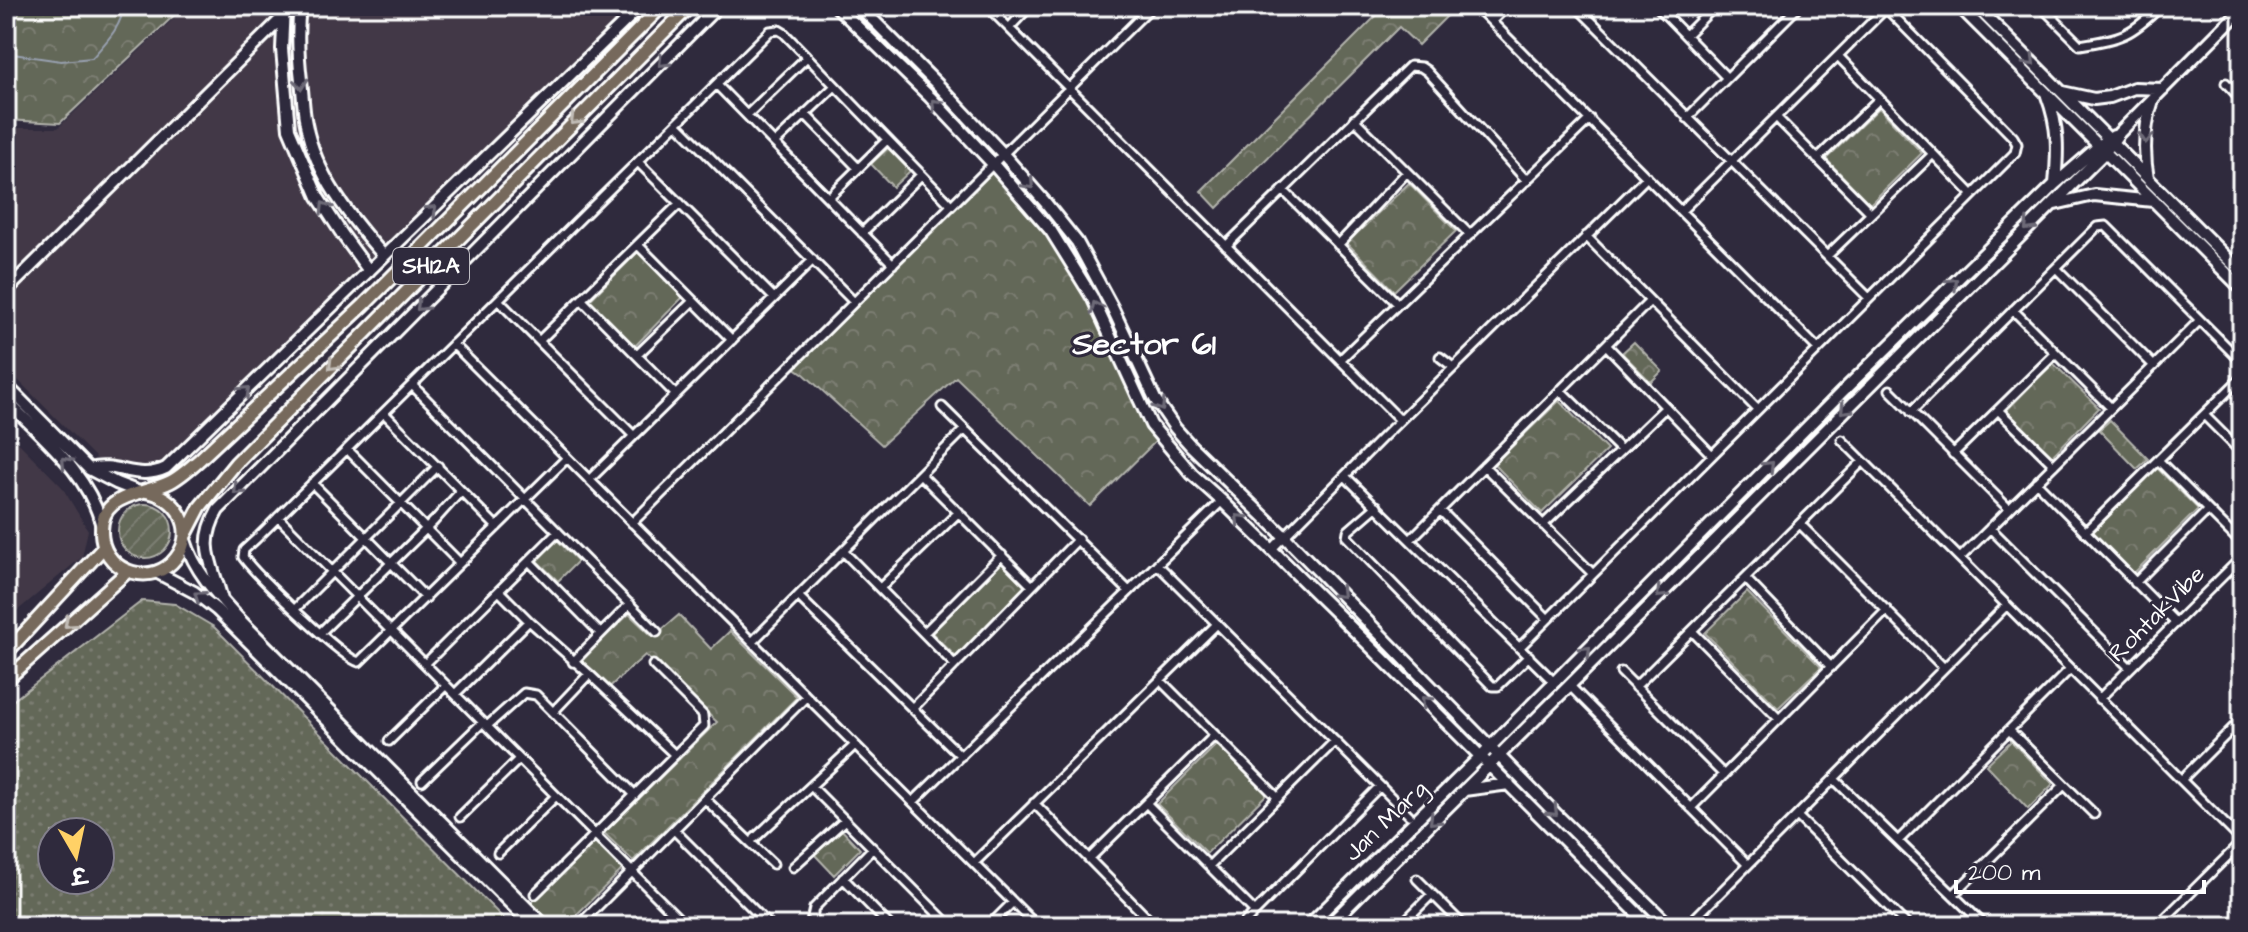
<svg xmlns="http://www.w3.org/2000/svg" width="2248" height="932" font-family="'Architects Daughter','Playpen Sans Deva',sans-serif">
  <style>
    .built { fill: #423947 }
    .grass { fill: url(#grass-dots); stroke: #b2b3ac; stroke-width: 2; fill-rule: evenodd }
    .forest { fill: url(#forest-crowns); stroke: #b2b3ac; stroke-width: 2 }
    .garden { fill: url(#garden-furrows); stroke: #b2b3ac; stroke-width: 2 }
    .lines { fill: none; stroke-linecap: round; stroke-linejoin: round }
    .stream { stroke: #98a1b0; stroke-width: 2 }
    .street-casing { stroke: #fff; stroke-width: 13 }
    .secondary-casing { stroke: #fff; stroke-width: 16 }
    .primary-casing { stroke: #fff; stroke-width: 17 }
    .street { stroke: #2f2a3d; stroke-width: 7 }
    .secondary { stroke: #2f2a3d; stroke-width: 10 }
    .primary { stroke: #76695c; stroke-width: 11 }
    .oneway { stroke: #6d6a77 }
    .oneway2 { stroke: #c1bcb6 }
    .labels { text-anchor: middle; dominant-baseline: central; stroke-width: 6; stroke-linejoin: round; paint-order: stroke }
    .shield { fill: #2f2a3d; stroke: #c1bfc5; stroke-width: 2 }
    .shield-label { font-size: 22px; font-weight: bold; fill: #fff }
    .street-label { font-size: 24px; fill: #fff; stroke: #2f2a3d }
    .district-label { font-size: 32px; font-weight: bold; fill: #fff; stroke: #2f2a3d }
  </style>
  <defs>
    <pattern id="grass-dots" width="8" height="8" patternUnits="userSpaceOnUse" patternTransform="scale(2)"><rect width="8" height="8" fill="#646759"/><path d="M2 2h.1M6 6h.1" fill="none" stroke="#7b7e72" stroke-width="1.8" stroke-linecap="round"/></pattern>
    <pattern id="forest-crowns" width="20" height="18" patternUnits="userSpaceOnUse" patternTransform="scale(2)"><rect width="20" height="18" fill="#646759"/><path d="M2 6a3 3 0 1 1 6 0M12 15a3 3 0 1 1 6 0" fill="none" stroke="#7b7e72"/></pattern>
    <pattern id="garden-furrows" width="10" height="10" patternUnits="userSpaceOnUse" patternTransform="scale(2)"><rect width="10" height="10" fill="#646759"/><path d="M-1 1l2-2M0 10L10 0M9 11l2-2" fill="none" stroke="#7b7e72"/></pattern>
  </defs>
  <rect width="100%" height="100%" fill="#2f2a3d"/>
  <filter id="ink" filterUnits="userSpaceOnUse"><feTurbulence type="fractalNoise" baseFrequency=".0125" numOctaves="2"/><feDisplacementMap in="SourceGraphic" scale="16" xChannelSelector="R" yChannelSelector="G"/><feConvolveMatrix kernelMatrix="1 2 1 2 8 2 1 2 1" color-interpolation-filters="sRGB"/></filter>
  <g filter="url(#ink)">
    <path class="built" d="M187,6H648L174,467L146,478L109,471L6,368V128H58Z
      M6,430L62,487L88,530L82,557L6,620Z"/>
    <path class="grass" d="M142,601L175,604L214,627L511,926H6V706ZM52,832H100V880H52Z"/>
    <path class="forest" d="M6,6H184L60,123L6,120Z
      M1386,6H1457L1418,45L1399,27L1217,208L1201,191Z
      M1879,108L1922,153L1870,204L1826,159Z
      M888,148L910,171L893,187L871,164Z
      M993,164L1051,231L1160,437L1090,506L956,377L882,445L804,374L791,365Z
      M1409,183L1456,231L1394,291L1347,243Z
      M638,252L683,297L635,346L589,301Z
      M1634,342L1662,371L1651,382L1622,353Z
      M2053,363L2099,408L2052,456L2006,411Z
      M1559,401L1607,450L1542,513L1494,464Z
      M2110,420L2148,459L2137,469L2099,430Z
      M2157,468L2198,509L2134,573L2093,532Z
      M556,539L578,561L558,581L536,560Z
      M1002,563L1027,588L956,657L932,633Z
      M1747,592L1821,667L1778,708L1705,633Z
      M629,614L653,637L679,615L711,649L730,631L797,697L633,861L604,833L717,722L645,655L605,691L579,662Z
      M2011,741L2053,784L2028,809L1986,765Z
      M1217,744L1267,794L1207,853L1157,804Z
      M839,827L860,849L834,875L813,853Z
      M595,841L623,869L565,926H551L530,904Z"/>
    <path class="garden" d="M118 531a27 27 0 1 1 54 0a27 27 0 1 1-54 0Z"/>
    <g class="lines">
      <path class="stream" d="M6,53L61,61L92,58C104,44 123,26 123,6"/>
      <defs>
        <path id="street" d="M987,6L1400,420
          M1476,6L1818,349
          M1576,6L1869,298
          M1657,6L1727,78
          M2041,6L2080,45C2122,38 2130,36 2161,6
          M1492,21L1507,6
          M1009,28L1030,6
          M1686,35L1715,6
          M1838,56L1972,194
          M2226,83L2242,100
          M717,85L893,264
          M805,114L858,168
          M747,115L807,57
          M1776,117L1871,213
          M1687,118L1799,6
          M1354,119L1470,235
          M677,124L854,302
          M775,143L835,86
          M1817,159L1879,99
          M638,162L774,298
          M1283,190L1398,304
          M828,198L887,140
          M2240,208L2242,209
          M1681,211L1886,8
          M862,233L921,175
          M1586,236L1757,409
          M638,245L732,340
          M1338,245L1407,172
          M1226,246L1410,66L1421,67L1427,71L1527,181
          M1827,256L1933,154
          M2056,268L2154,366
          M498,300L634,436
          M582,300L676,395
          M2013,310L2111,408
          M539,341L680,203
          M453,344L1037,926
          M1606,345L1712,455
          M637,355L693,301
          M1440,357L1453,367
          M1340,360L1590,119
          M412,385L657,632
          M1560,390L1621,450
          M1890,390L2009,509
          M942,407L1129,591
          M1998,410L2054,465
          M1911,412L2097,227L2106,226L2242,362
          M385,414L497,527
          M2204,415L2242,453
          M1842,440L2242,841
          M347,449L460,563
          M1953,454L2056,353
          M567,458L359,662C343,659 255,574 243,557L244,550L256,539L770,31L779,30L784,33L951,205
          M2158,460L2242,544
          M1484,466L1593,574
          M920,474L1032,586
          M1345,476L1554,682
          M589,480L813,260
          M2036,482L2176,623
          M312,483L426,598
          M1377,506L1348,531L1347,537L1492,686H1498L1529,656
          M1440,510L1548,619
          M278,517L391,631
          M632,523L1152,6
          M1800,524L1944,668
          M1543,525L1666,407
          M1990,528L2130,668
          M2085,532L2242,377
          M1410,540L1650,301
          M1271,550L1384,436L1647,177
          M843,551L955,665
          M1960,558L2200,320
          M529,561L600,633
          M1157,564L1409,815
          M1745,578L1831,667
          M2135,583L2208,510
          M880,588L959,512
          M499,591L529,621L589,674L553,712L635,795
          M798,596L961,756
          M295,609L438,466
          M392,631L686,926
          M1692,631L1779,719
          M320,633L434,521L461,491
          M924,633L1002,555
          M752,642L965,429
          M1520,647L2015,153L2017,144L2013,137L1884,6
          M573,662L630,604
          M425,664L558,532
          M1621,672L1724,775
          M589,674L675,755
          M1160,680L1278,798
          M1569,685L1748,865
          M1635,687L1863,461
          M455,694L529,621
          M2099,699L2242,557
          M913,708L1078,539
          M487,726L524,693L536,695L553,712
          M2009,730L2094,814
          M389,741L446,685
          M1834,779L1984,925
          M2181,780L2242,719
          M422,781L483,722
          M812,787L950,926
          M705,799L773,864
          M913,802L1222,501
          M1034,803L1155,926
          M1146,803L1255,912
          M1691,808L1887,610
          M1797,816L1908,926
          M460,817L519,759
          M674,830L770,926
          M755,838L855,745
          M1898,841L2070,669
          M498,853L556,796
          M1089,859L1215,735
          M974,863L1217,624
          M1209,866L1335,741
          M793,867L845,820
          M843,878L890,926
          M1417,879L1464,926
          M535,894L704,726L703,715L653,665
          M1953,895L2064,785
          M578,926L806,697
          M657,926L671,912
          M821,926L812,917L814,908L873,848
          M989,926L1013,902
          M1241,926L1380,786
          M1400,926L1432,894
          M1687,926L2006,606
          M2157,926L2242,842"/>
        <path id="secondary" d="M284,6L282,49L289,129L318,197L342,234L369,271
          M300,6C297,31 298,55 301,80C303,95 303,110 306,124C315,174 351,219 384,256
          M836,6L930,97L993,164L1051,231L1092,297L1151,425L1192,474L1222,501L1373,649L1650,926
          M859,6L941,88L1003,154L1045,202L1077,242L1112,307L1155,399L1175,428L1191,446L1285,537L1556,814L1670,926
          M1959,6L2242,289
          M1976,6L2242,273
          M2062,92L2094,99L2110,97L2134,88L2163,89
          M2047,96C2059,128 2058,151 2055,184
          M2148,179C2143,152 2144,126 2153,100
          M2055,204L2094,195L2153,201
          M6,291L283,17
          M6,385L89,469L116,483L139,492
          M6,400C43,438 90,474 102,527
          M89,469C117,461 137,482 166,468L641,6
          M185,540C195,573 219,597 242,622L545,926
          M156,572L194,592L217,610L533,926
          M222,600C213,564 197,546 218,510L718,6
          M1464,790L1509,784
          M1308,926L1481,756L1842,392L2055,184L2099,146L2114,136
          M1328,926L2105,152L2119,133L2242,9"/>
        <path id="primary" d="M144,491C177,495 198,530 176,558C154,587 107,574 102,538C96,492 143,496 170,482C180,477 190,468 199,460L364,305L662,6
          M186,534L200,507L236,463L690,6
          M6,653L104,547
          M6,680L128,571"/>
      </defs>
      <use href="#street" class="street-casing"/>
      <use href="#secondary" class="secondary-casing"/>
      <use href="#primary" class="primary-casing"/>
      <use href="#street" class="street"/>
      <use href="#secondary" class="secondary"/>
      <use href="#primary" class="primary"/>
    </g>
    <defs><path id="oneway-chevron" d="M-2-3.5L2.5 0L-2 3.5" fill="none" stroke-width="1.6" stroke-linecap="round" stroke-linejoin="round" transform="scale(2)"/></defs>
    <g class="oneway">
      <use href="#oneway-chevron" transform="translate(2030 61) rotate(45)"/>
      <use href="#oneway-chevron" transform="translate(663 62) rotate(135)"/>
      <use href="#oneway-chevron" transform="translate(301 84) rotate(84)"/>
      <use href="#oneway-chevron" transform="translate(936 104) rotate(-134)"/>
      <use href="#oneway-chevron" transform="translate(2146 138) rotate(94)"/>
      <use href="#oneway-chevron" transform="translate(1029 184) rotate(48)"/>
      <use href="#oneway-chevron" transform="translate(325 207) rotate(-122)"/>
      <use href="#oneway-chevron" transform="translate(432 210) rotate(-44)"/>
      <use href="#oneway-chevron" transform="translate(2029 226) rotate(135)"/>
      <use href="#oneway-chevron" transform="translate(1953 283) rotate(-44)"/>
      <use href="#oneway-chevron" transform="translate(421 306) rotate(135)"/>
      <use href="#oneway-chevron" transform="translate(1096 307) rotate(-115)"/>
      <use href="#oneway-chevron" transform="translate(245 391) rotate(-44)"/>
      <use href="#oneway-chevron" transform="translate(1160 406) rotate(59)"/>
      <use href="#oneway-chevron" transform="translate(1845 409) rotate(135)"/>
      <use href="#oneway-chevron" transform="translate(66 462) rotate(-133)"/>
      <use href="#oneway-chevron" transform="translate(1769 466) rotate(-45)"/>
      <use href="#oneway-chevron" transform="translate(238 490) rotate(135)"/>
      <use href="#oneway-chevron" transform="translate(1240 519) rotate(-135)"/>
      <use href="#oneway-chevron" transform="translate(1340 593) rotate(45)"/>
      <use href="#oneway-chevron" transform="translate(1661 593) rotate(135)"/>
      <use href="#oneway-chevron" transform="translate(199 596) rotate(-145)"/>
      <use href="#oneway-chevron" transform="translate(1586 651) rotate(-45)"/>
      <use href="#oneway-chevron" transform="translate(1426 701) rotate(-135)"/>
      <use href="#oneway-chevron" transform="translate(1553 811) rotate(45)"/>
      <use href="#oneway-chevron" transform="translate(1434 820) rotate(135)"/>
    </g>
    <g class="oneway2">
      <use href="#oneway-chevron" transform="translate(575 120) rotate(135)"/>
      <use href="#oneway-chevron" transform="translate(333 365) rotate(135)"/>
      <use href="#oneway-chevron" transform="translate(69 623) rotate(138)"/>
    </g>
  </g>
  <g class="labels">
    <rect class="shield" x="393" y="248" width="76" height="36" rx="6"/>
    <g class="shield-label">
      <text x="431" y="266">SH12A</text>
    </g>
    <g class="street-label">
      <text transform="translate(2157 614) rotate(-45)">RohtakVibe</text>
      <text transform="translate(1386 821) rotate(-44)">Jan Marg</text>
    </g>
    <g class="district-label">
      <text x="1144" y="344">Sector 61</text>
    </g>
  </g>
  <rect width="2248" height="932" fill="none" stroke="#2f2a3d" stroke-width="32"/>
  <rect x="16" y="16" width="2216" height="900" fill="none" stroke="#fff" stroke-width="3" filter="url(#ink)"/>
  <g transform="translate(76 856) rotate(171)"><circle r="38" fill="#2f2a3d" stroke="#827f8b" stroke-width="2"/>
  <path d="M0-6L14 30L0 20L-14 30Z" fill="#ffd166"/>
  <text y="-12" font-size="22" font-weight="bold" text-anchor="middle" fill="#ffffff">उ</text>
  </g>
  <path d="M1956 880v12h248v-12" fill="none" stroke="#ffffff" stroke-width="4"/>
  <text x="1968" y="880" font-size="24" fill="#ffffff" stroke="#2f2a3d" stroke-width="6" paint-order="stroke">200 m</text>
</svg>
